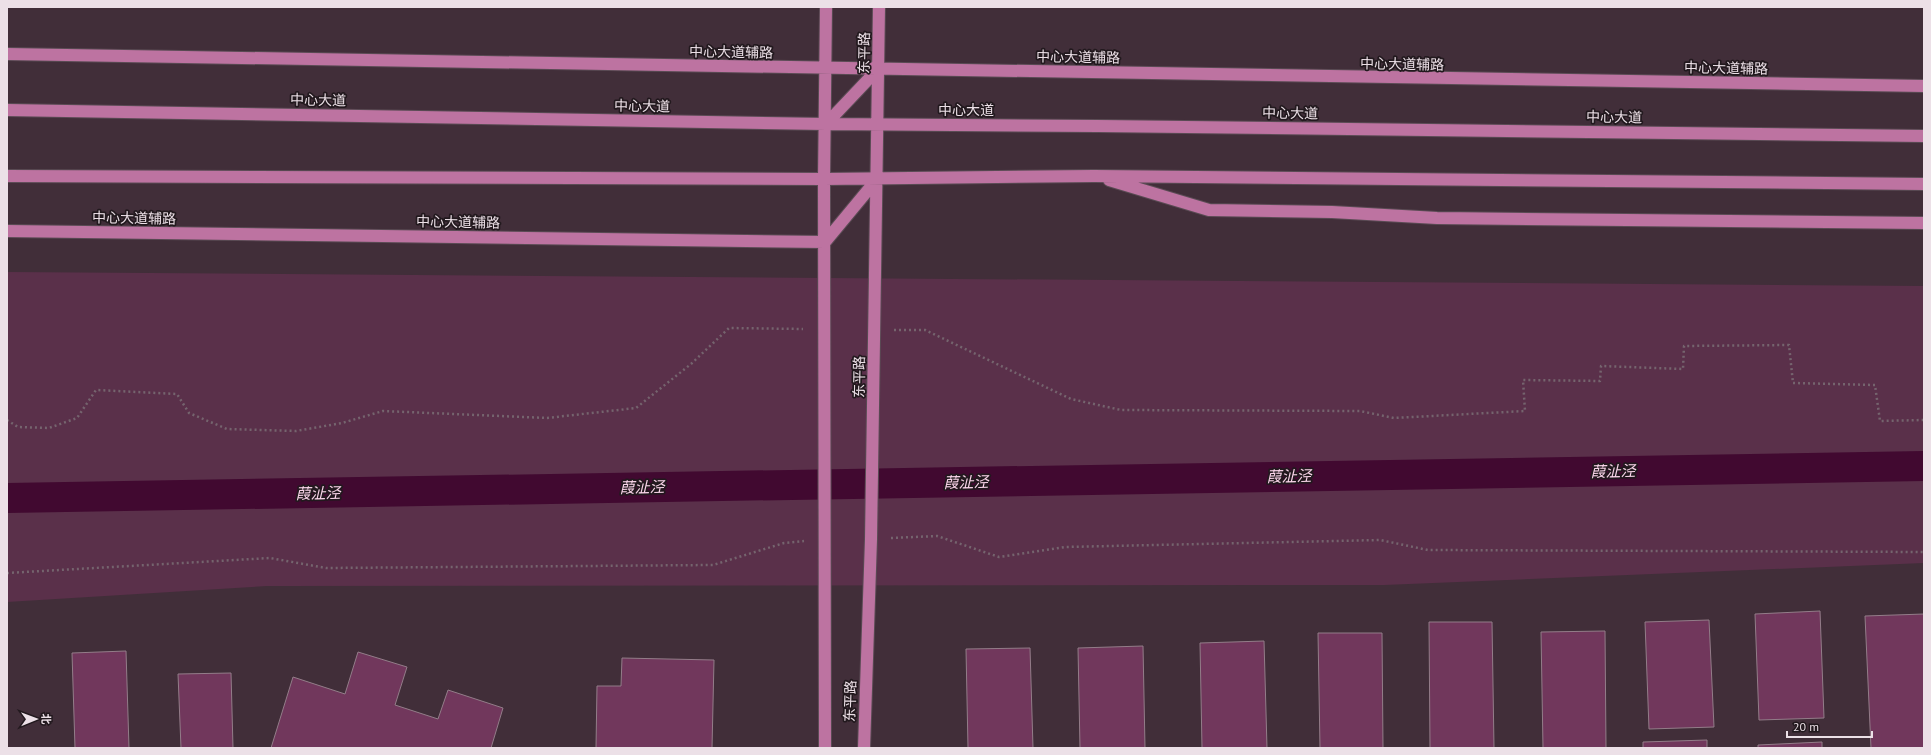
<svg xmlns="http://www.w3.org/2000/svg" width="1931" height="755" font-family="'PT Sans','Noto Sans SC',sans-serif">
  <style>
    .green { fill: #5a304a }
    .lines { fill: none; stroke-linecap: round; stroke-linejoin: round }
    .canal { stroke: #410930; stroke-width: 30 }
    .building { fill: #71375c; stroke: #937d89 }
    .major-casing { stroke: #5a4b54; stroke-width: 14 }
    .path { stroke: #75646e; stroke-width: 2.5; stroke-dasharray: 2 3; stroke-linecap: butt }
    .major { stroke: #bd73a1; stroke-width: 12 }
    .labels { text-anchor: middle; dominant-baseline: central; stroke-width: 3.5; stroke-linejoin: round; paint-order: stroke }
    .street-label { font-size: 14px; fill: #ece0e7; stroke: #22191e }
    .water-label { font-size: 15px; font-style: italic; fill: #fad5ea; stroke: #22191e }
  </style>
  <rect width="100%" height="100%" fill="#412e39"/>
  <path class="green" d="M7,272L1924,286V563L1384,585L267,586L7,602Z"/>
  <g class="lines">
    <path class="canal" d="M7,498L1924,466"/>
  </g>
  <path class="building" d="M1820,611L1824,718L1759,720L1755,614Z
    M1924,614V748H1871L1865,616Z
    M1709,620L1714,727L1649,729L1645,622Z
    M1429,622H1492L1494,748H1430Z
    M1605,631L1606,748H1543L1541,632Z
    M1318,633H1382L1383,748H1320Z
    M1264,641L1267,748H1202L1200,643Z
    M1143,646L1145,748H1080L1078,648Z
    M1030,648L1033,748H968L966,649Z
    M126,651L129,748H75L72,653Z
    M358,652L407,667L395,705L438,719L448,690L503,708L491,748H271L293,677L345,694Z
    M622,658L714,660L712,748H596L597,686H621Z
    M231,673L233,748H181L178,674Z
    M1707,740V748H1643V742Z
    M1822,742V748H1758V745Z"/>
  <g class="lines">
    <defs>
      <path id="major" d="M7,54L1924,86
        M7,110L826,124L1098,126L1924,136
        M826,124L879,68
        M7,176L824,179L1094,176L1924,184
        M1109,180L1209,210L1332,212L1437,218L1924,223
        M7,231L825,242
        M825,242L878,178
        M825,748L824,179L826,7
        M864,748L871,539L879,7"/>
    </defs>
    <use href="#major" class="major-casing"/>
    <path class="path" d="M894,330H925L1071,399L1121,410L1360,411L1394,418L1525,411L1523,380L1600,381L1601,366L1683,369L1684,346L1789,345L1793,383L1875,385L1880,421L1924,420
      M7,420L18,427L49,428L77,418L96,390L177,394L189,413L227,429L296,431L342,423L383,411L547,418L636,408L691,364L729,328L803,329
      M891,538L937,536L999,557L1065,547L1380,540L1428,550L1924,552
      M7,573L270,558L326,568L713,565L784,543L804,541"/>
    <use href="#major" class="major"/>
  </g>
  <g class="labels">
    <g class="street-label">
      <text transform="translate(731 52) rotate(1)">中心大道辅路</text>
      <text transform="translate(864 53) rotate(-89)">东平路</text>
      <text transform="translate(1078 57) rotate(1)">中心大道辅路</text>
      <text transform="translate(1402 64) rotate(1)">中心大道辅路</text>
      <text transform="translate(1726 68) rotate(1)">中心大道辅路</text>
      <text transform="translate(318 100) rotate(1)">中心大道</text>
      <text transform="translate(642 106) rotate(1)">中心大道</text>
      <text x="966" y="110">中心大道</text>
      <text transform="translate(1290 113) rotate(1)">中心大道</text>
      <text transform="translate(1614 117) rotate(1)">中心大道</text>
      <text transform="translate(134 218) rotate(1)">中心大道辅路</text>
      <text transform="translate(458 222) rotate(1)">中心大道辅路</text>
      <text transform="translate(859 377) rotate(-89)">东平路</text>
      <text transform="translate(850 701) rotate(-88)">东平路</text>
    </g>
    <g class="water-label">
      <text transform="translate(1613 471) rotate(-1)">葭沚泾</text>
      <text transform="translate(1289 476) rotate(-1)">葭沚泾</text>
      <text transform="translate(966 482) rotate(-1)">葭沚泾</text>
      <text transform="translate(642 487) rotate(-1)">葭沚泾</text>
      <text transform="translate(318 493) rotate(-1)">葭沚泾</text>
    </g>
  </g>
  <rect width="1931" height="755" fill="none" stroke="#ece0e7" stroke-width="16"/>
  <g transform="translate(36 719) rotate(89)" stroke="#22191e" stroke-width="3" paint-order="stroke">
  <path d="M0-3L7 15L0 10L-7 15Z" fill="#ece0e7"/>
  <text y="-6" font-size="11" font-weight="bold" text-anchor="middle" fill="#ece0e7">北</text>
  </g>
  <path d="M1787 731v6h85v-6" fill="none" stroke="#ece0e7" stroke-width="2"/>
  <text x="1793" y="731" font-size="12" fill="#ece0e7" stroke="#22191e" stroke-width="3" paint-order="stroke">20 m</text>
</svg>
